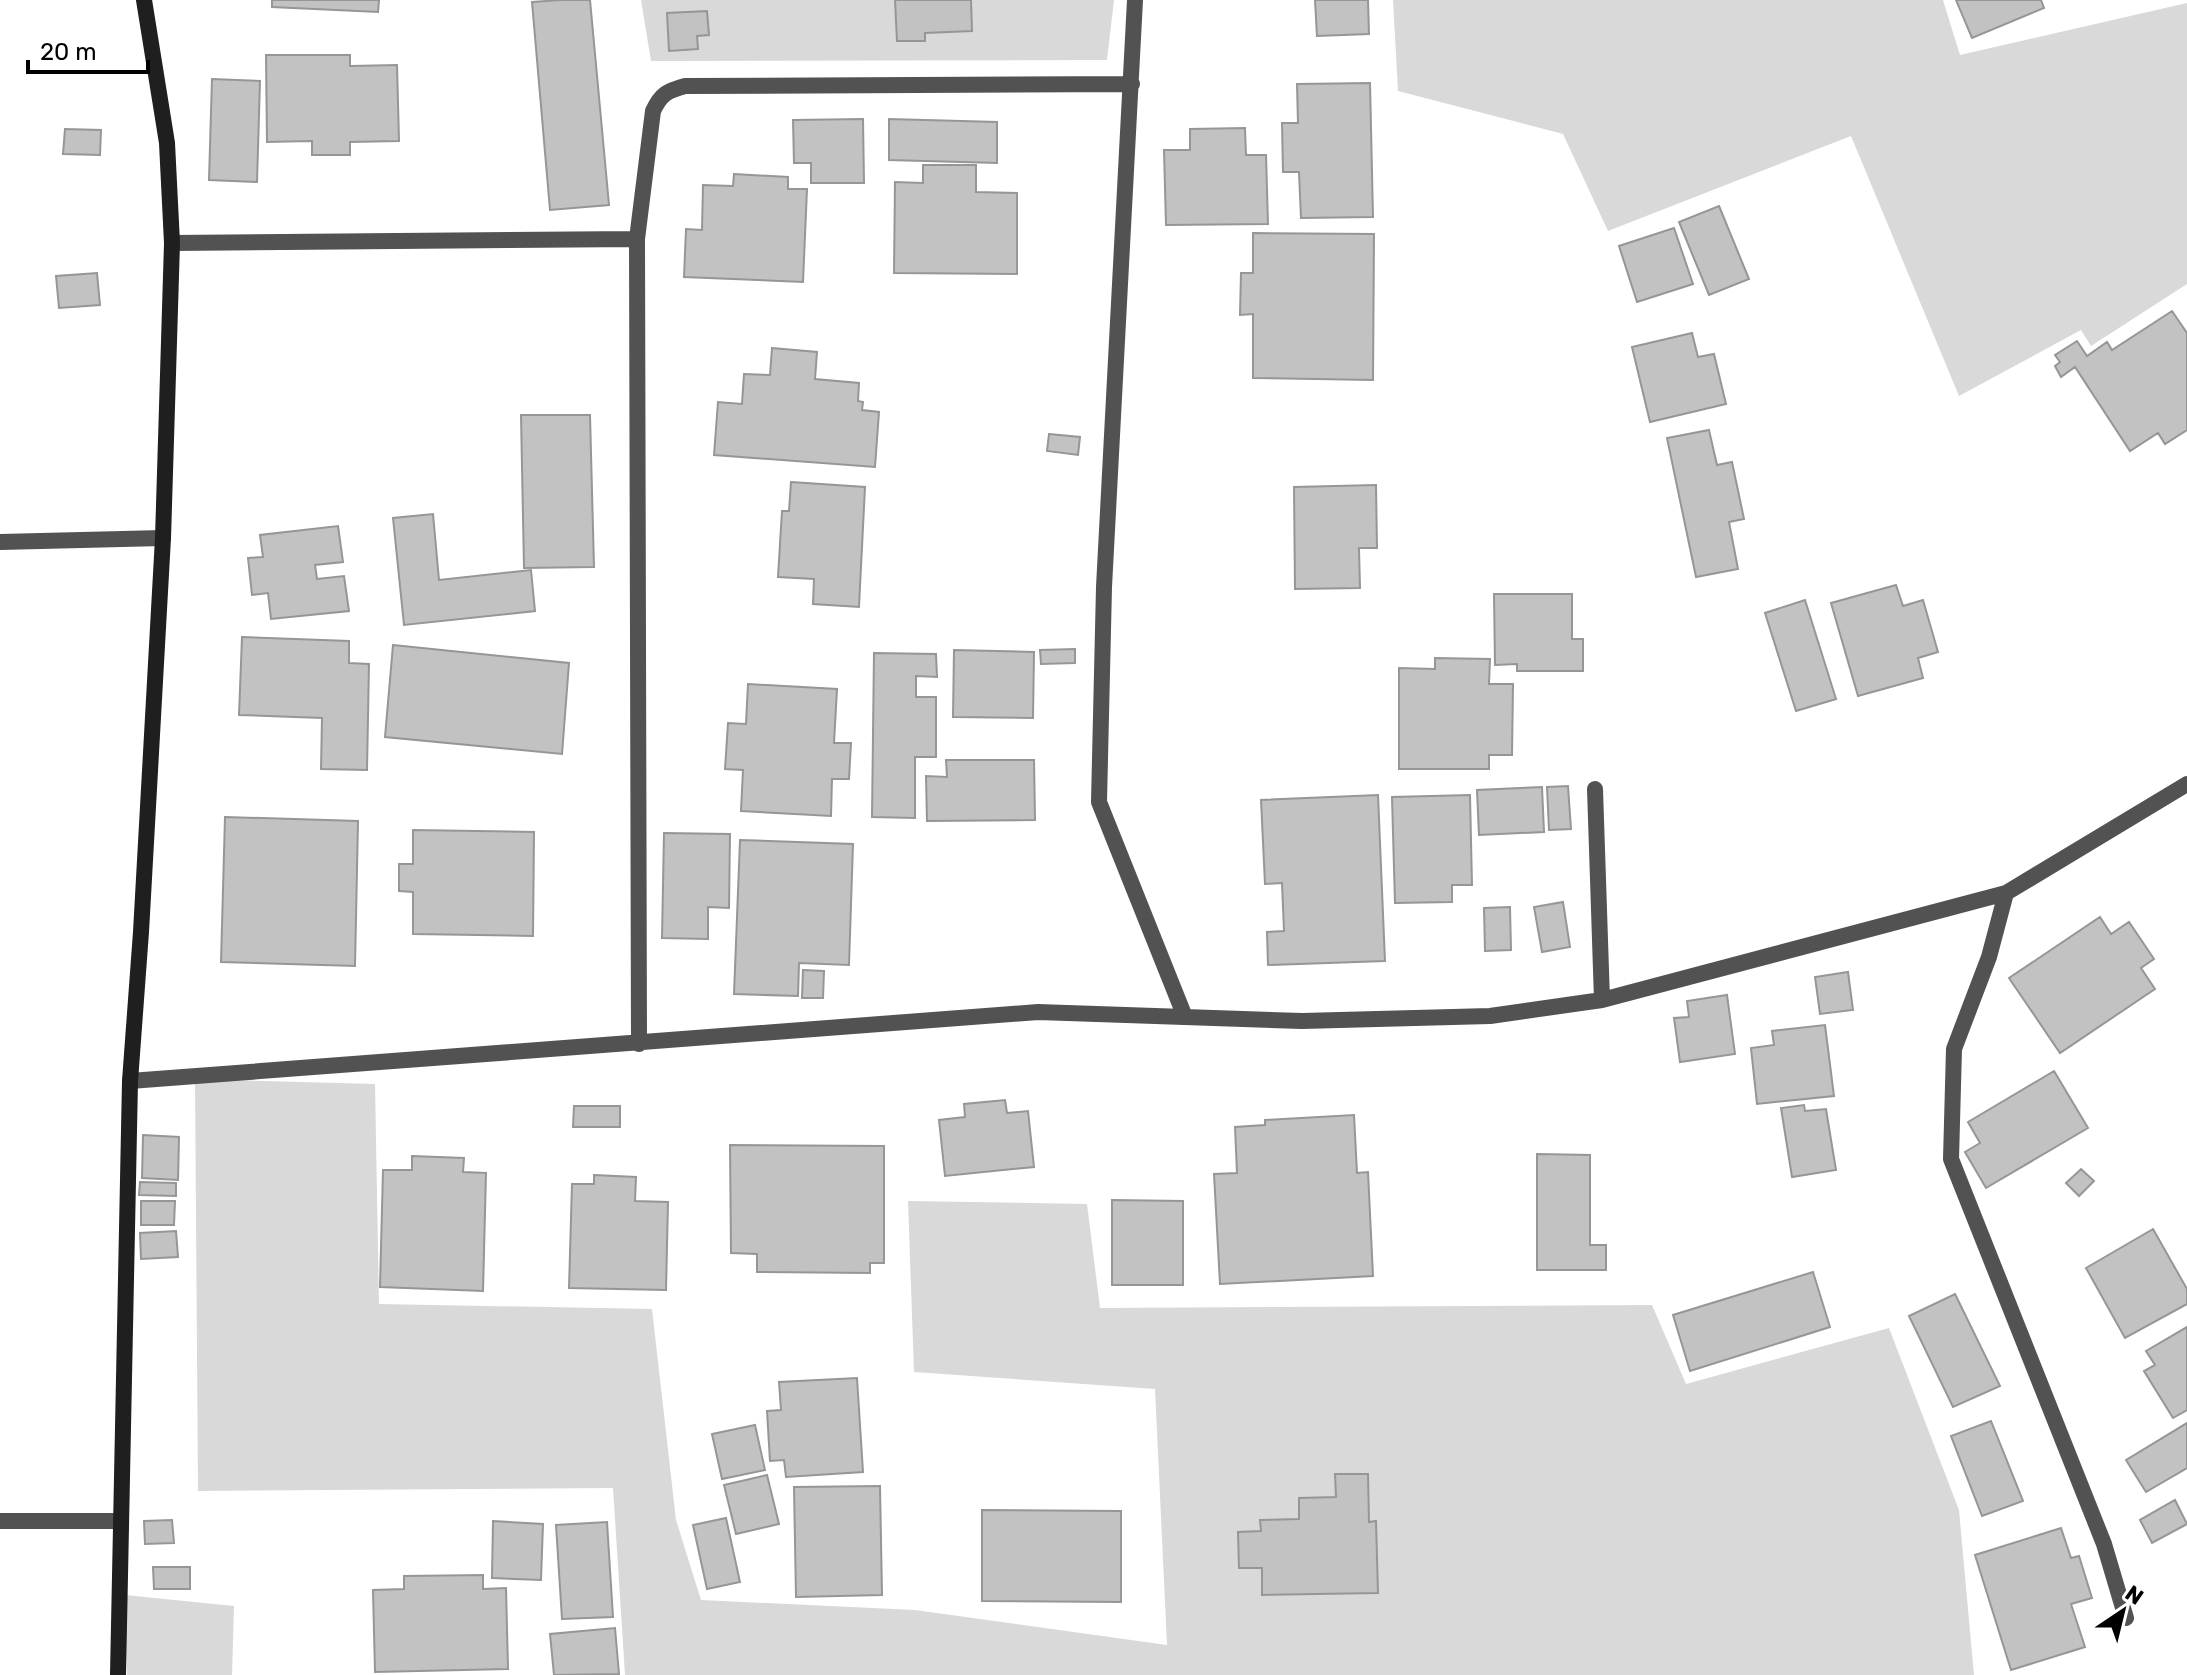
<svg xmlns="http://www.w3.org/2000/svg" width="2187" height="1675" font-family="Rubik,sans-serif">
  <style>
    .green { fill: #d9d9d9 }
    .building { fill: #c2c2c2; stroke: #969696; stroke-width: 2 }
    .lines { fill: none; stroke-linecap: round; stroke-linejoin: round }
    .street { stroke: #525252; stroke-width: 16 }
    .secondary { stroke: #1f1f1f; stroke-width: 16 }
  </style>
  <rect width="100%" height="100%" fill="#fff"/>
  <path class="green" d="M641,0H1114L1107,60L651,61Z
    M1393,0H1943L1960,55L2187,3V284L2091,346L2081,330L1959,396L1851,136L1608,231L1563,134L1398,91Z
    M195,1079L375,1084L379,1304L652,1309L676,1520L701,1600L915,1610L1167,1645L1155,1389L914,1372L908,1201L1087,1204L1100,1308L1652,1305L1686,1384L1889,1328L1959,1510L1974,1675H625L613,1488L198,1491Z
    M125,1595L234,1606L232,1675H127Z"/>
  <path class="building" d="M272,0H379L378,12L272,7Z
    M561,0H590L609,205L550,210L532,2Z
    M895,0H971L972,31L925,33V41H897Z
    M1315,0H1368L1369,34L1317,36Z
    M1956,0H2041L2044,8L1972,38Z
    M707,11L709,35L697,36L698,49L669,51L667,13Z
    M266,55H350V66L397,65L399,141L350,142V155H312V141L267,142Z
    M212,79L260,81L257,182L209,180Z
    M1370,83L1373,217L1301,218L1299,172H1283L1282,123H1298L1297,84Z
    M863,119L864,183H811V163H794L793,120Z
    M889,119L997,122V163L889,160Z
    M1245,128L1246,155H1266L1268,224L1166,225L1164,150H1190V129Z
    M65,129L101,130L100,155L63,154Z
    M923,165H976V192L1017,193V274L894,273L895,182L923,183Z
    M734,174L788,177V189H807L803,282L684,277L686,229L702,230L703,185L733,186Z
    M1719,206L1749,279L1709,295L1679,222Z
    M1674,228L1693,284L1637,302L1619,246Z
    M1253,233L1374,234L1373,380L1253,378V314L1240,315L1241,273H1253Z
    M97,273L100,305L59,308L56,276Z
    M2172,311L2187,333V430L2165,444L2158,433L2130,451L2075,367L2061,377L2055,366L2060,362L2055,355L2077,341L2087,356L2107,342L2112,350Z
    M1692,333L1698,357L1714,354L1726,404L1650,422L1632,347Z
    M772,348L817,352L815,379L859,383L858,401L863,402L862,410L879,412L875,467L714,455L718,402L742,404L744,374L770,375Z
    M521,415H590L594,567L524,568Z
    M1709,430L1717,465L1732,462L1744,519L1729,522L1738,569L1696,577L1667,438Z
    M1049,434L1080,437L1078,455L1047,451Z
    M791,482L865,487L859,607L813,604L814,579L778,577L782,511H789Z
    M1376,485L1377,548H1359L1360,588L1295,589L1294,487Z
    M433,514L439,580L531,570L535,611L404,625L393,518Z
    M338,526L343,562L315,565L317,579L344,576L349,611L271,619L268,593L252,595L248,558L263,557L260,535Z
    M1896,585L1903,606L1923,600L1938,652L1918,658L1923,678L1858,696L1831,603Z
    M1494,594H1572V639H1583V671H1517V664L1495,665Z
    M1805,600L1836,699L1796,711L1765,613Z
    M242,637L349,641V663L369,664L367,770L321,769L322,718L239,715Z
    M393,645L569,663L562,754L385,737Z
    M1075,649V663L1041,664L1040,650Z
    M954,650L1034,652L1033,718L953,717Z
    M874,653L936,654L937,677L916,676V697H936V757H915V818L872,817Z
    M1435,658L1490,659L1489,684H1513L1512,755H1489V769H1399V668L1435,669Z
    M748,684L837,689L834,743H851L849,779H832L831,816L741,811L743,770L725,769L728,723L746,724Z
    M946,760H1034L1035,820L927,821L926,776L947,777Z
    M1568,786L1571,829L1549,830L1547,787Z
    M1542,787L1544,832L1479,835L1477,790Z
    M1378,795L1385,961L1268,965L1267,932L1284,931L1282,883L1265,884L1261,800Z
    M1470,795L1472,885H1452V902L1395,903L1392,797Z
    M225,817L358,821L355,966L221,962Z
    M413,830L534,832L533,936L413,934V892L399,891V864H413Z
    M664,833L730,834L729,908L708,907V939L662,938Z
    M740,840L853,844L849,965L799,963L798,996L734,994Z
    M1563,902L1570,947L1542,952L1534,907Z
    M1510,907L1511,950L1485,951L1484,908Z
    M2100,917L2111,934L2129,922L2154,959L2141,968L2155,989L2060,1053L2009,978Z
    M803,970L824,971L823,998H802Z
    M1848,972L1853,1010L1820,1014L1815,977Z
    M1727,995L1735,1054L1680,1062L1674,1018L1689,1017L1687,1001Z
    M1825,1025L1834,1096L1757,1104L1751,1048L1774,1045L1772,1031Z
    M2054,1071L2088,1128L1986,1188L1965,1152L1980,1143L1968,1122Z
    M1005,1100L1007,1113L1028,1111L1034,1167L945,1176L939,1120L965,1117L964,1104Z
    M1804,1105L1805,1111L1826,1109L1836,1170L1792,1177L1781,1108Z
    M574,1106H620V1127H573Z
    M1354,1115L1357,1173L1368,1172L1373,1276L1220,1284L1214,1174L1237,1173L1235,1127L1265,1125V1120Z
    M143,1135L179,1137L178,1180L142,1178Z
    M730,1145L884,1146V1263H870V1273L757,1272V1254L731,1253Z
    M1537,1154L1590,1155V1245H1606V1270H1537Z
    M412,1156L464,1158L463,1172L486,1173L483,1291L380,1287L383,1170H412Z
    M2081,1169L2094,1181L2079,1196L2066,1183Z
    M594,1175L636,1177L635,1201L668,1202L666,1290L569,1288L572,1184H594Z
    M140,1182L176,1183V1196L139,1195Z
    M1112,1200L1183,1201V1285H1112Z
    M141,1201H175L174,1225H141Z
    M2153,1229L2187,1289V1304L2125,1338L2086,1268Z
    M176,1231L178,1257L141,1259L140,1233Z
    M1813,1272L1830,1327L1690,1371L1673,1315Z
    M1955,1294L2000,1386L1953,1407L1909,1316Z
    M2187,1327V1410L2173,1418L2144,1371L2155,1365L2146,1351Z
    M857,1378L863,1472L786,1477L784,1460L770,1461L767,1411L781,1410L779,1382Z
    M1991,1421L2023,1501L1982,1516L1951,1436Z
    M2187,1423V1468L2146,1492L2126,1460Z
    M755,1425L765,1470L722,1479L712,1434Z
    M1335,1474H1368L1369,1522L1376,1521L1378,1593L1262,1595V1568H1239L1238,1532L1261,1531L1260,1520L1299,1519V1498L1336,1497Z
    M767,1475L779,1524L736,1534L724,1485Z
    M880,1486L882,1595L796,1597L794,1487Z
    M2175,1500L2187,1524L2152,1543L2140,1520Z
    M982,1510L1121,1511V1602L982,1601Z
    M726,1518L740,1582L707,1589L693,1525Z
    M172,1520L174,1543L145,1544L144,1521Z
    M493,1521L543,1524L541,1580L492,1578Z
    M607,1522L613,1617L562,1619L556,1525Z
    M2061,1528L2071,1558L2079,1556L2092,1598L2071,1604L2085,1647L2011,1670L1975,1555Z
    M153,1567H190V1589H154Z
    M483,1575V1589L506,1588L508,1669L375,1672L373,1590L404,1589V1576Z
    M615,1628L619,1674L554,1675L550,1634Z"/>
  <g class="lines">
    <path class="street" d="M1135,0L1104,587L1099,802L1185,1017
      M172,243L637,239
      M0,542L163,538
      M1595,789L1602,1000
      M639,1044L637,239L653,111C661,94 667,91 685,86L1132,84
      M130,1081L1038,1012L1302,1021L1490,1016L1602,1000L2006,893
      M0,1521H119
      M2126,1618L2104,1544L1951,1159L1954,1049L1989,957L2006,893L2187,784"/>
    <path class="secondary" d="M118,1675L130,1081L141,932L163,538L172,243L167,143L144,0"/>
  </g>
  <g transform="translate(2123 1611) rotate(35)" stroke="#ffffff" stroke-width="6" paint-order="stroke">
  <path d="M0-6L14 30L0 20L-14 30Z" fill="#000000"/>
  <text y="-12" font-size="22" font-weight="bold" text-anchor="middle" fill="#000000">N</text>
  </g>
  <path d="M28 60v12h120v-12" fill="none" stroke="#000000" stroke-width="4"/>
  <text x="40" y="60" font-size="24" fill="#000000" stroke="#ffffff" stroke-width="6" paint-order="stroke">20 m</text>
</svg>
